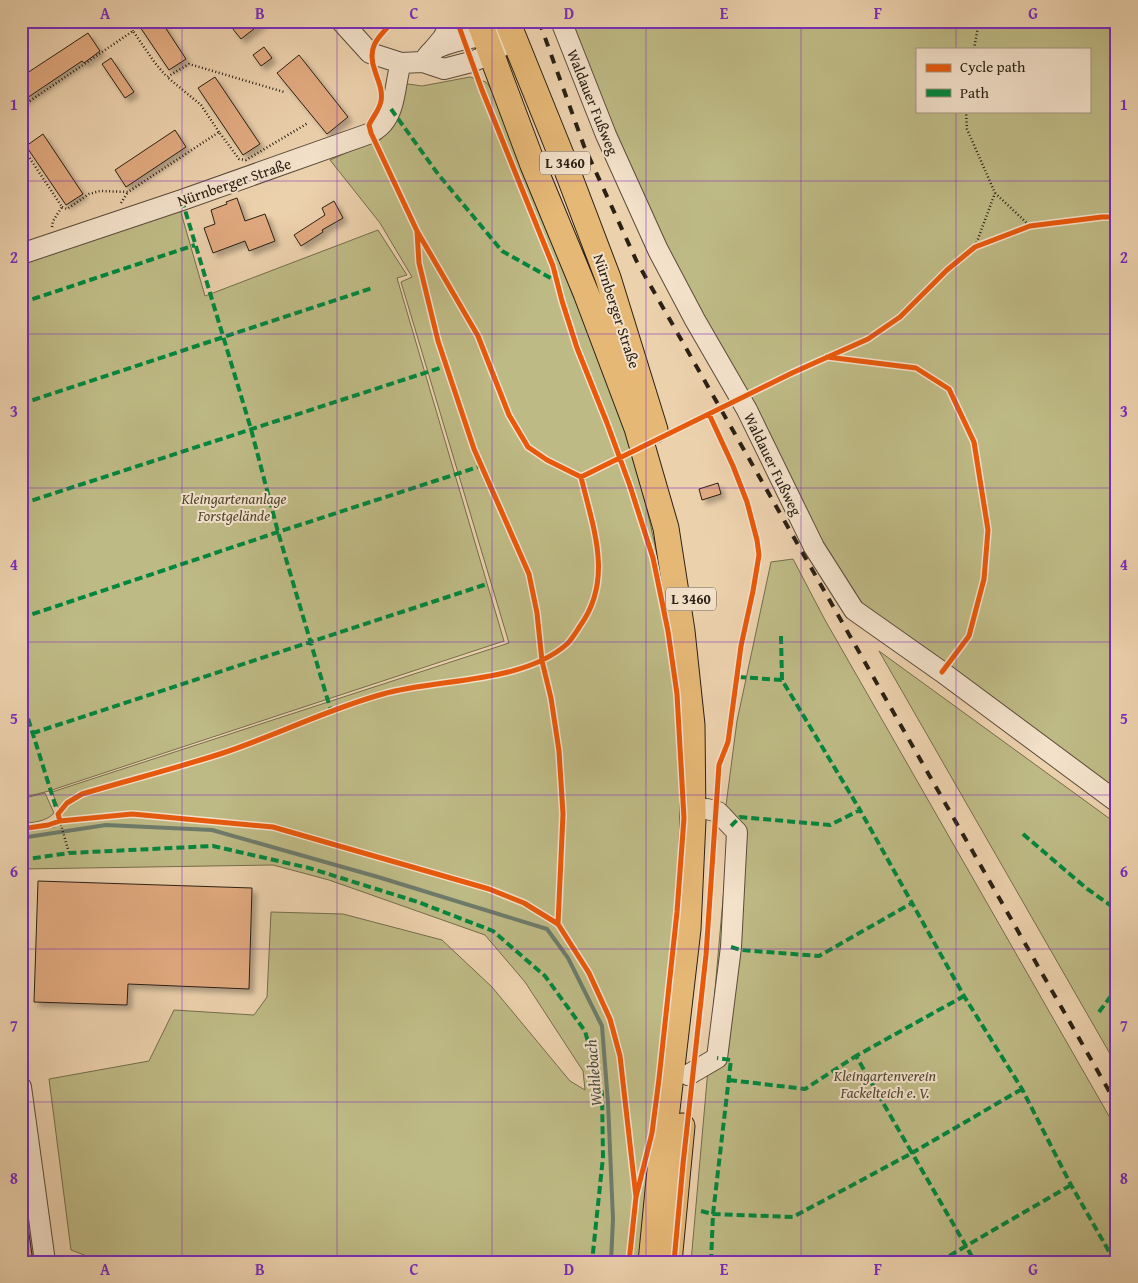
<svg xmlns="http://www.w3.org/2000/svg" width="1138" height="1283" font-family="'Gentium Book Plus',serif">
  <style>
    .green { fill: #beba85; stroke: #746d4c; fill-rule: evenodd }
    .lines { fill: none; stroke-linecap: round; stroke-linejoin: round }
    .stream { stroke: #6d7b6a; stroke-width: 4 }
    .building { fill: #e1a97f; stroke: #2a2014; filter: url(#shadow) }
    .minor-casing { stroke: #5a4c3a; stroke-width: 22 }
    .major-casing { stroke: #2a2014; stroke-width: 27 }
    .path { stroke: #2a2014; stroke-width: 2.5; stroke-dasharray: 1 2.5; stroke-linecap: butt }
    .minor { stroke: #f3e1ca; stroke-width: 20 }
    .major { stroke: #e6b876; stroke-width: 25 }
    .rail { stroke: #2a2014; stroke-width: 4; stroke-dasharray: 9 9; stroke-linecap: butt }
    .quiet { stroke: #00873e; stroke-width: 4; stroke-dasharray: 8 4; stroke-linecap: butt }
    .cycleway-casing { stroke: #f3e1ca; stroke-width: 8 }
    .cycleway { stroke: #e8590c; stroke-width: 5 }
    .grid { fill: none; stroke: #7b2cbf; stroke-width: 1; stroke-opacity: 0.55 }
    .labels { text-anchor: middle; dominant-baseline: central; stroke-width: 4; stroke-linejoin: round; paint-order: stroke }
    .shield { fill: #f3e1ca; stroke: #665a4b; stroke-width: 1 }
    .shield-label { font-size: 14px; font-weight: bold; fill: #2a2014 }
    .street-label { font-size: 15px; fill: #2a2014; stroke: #f3e1ca }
    .park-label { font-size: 15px; font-style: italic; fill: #4f4630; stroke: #f3e1ca }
    .water-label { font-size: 16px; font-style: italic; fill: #4c4e3f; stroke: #f3e1ca }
    .neatline { fill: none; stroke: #7b2cbf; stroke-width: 2 }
    .grid-label { font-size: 16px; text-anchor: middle; font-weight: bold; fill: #7b2cbf }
  </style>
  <defs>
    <filter id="shadow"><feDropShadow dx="4.5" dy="4.5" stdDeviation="2.5" flood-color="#0004"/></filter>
  </defs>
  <rect width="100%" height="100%" fill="#ecd1ad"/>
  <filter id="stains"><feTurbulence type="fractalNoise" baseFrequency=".004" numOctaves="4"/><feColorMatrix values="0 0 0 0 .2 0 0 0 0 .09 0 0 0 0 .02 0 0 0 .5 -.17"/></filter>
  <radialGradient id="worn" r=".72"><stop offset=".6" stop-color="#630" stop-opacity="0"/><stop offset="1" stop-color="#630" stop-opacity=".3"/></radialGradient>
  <path class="green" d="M569,21H1117V797L851,601L662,246ZM917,49H1089V111H917Z
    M470,77L486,82L494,93L546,216L635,457L668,602L682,704L687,825L642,1262H103L71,1250L49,1079L149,1061L174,1010L254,1015L267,997L271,912L343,914L442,940L492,987L570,1081L585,1090L583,1071L525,982L485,935L329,880L273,865L21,869V833L55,827L61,814L52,792L509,643L401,282L412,277L380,223L330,160L364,145L402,88L408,84L422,86Z
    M180,209L205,296L378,230L407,275L397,278L504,641L49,791L21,798V261Z
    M793,559L825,620L1117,1130V1262H691L729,831L725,813L737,721L771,562Z
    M879,651L1117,824V1066Z
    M45,793L54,813C46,822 33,822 21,824V799Z"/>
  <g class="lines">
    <path class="stream" d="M21,838L106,825L212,830L378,877L547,929L568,958L602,1026L608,1103L613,1219L611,1262"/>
  </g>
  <path class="building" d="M136,21H161L186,59L169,70Z
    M241,21H264L241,39L232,28Z
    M88,33L100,51L84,63L82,61L21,102V77Z
    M264,47L272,58L261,66L253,55Z
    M299,55L348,117L327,134L277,73Z
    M111,58L134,92L125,98L102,64Z
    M215,77L260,144L243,155L198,88Z
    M175,130L186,147L126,187L115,170Z
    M43,134L83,194L66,205L26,146Z
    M237,198L245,221L265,214L275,241L249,251L245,241L213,253L204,228L215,224L211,210L227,204L226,202Z
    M334,201L343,218L322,230L323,232L301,246L294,235L325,215L322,208Z
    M718,483L721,494L702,500L699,489Z
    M38,881L252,888L249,989L128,984L127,1005L34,1002Z
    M21,1192H23L33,1262H21Z"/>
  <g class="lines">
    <defs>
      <path id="minor" d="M341,21L370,53L401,63L423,62L444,69L471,62L491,54L502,46
        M561,21L606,135L658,250L695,320L747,410L814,547L854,610L942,672L1117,802
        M432,51L443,38L452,21
        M423,62C426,58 429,53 433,50C448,42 482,34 498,35
        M21,254L182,200L371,133C375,130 380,127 383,123C396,108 395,82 401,63
        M688,1075L717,1058L731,947L737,832L718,812L707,809
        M21,1087L45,1262"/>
      <path id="major" d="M479,21L533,165L586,293L637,428L666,528L682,631L692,725L693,820L688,929L660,1170L651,1262
        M507,21L562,157L608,278L655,430
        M669,1262L682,1126"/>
    </defs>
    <use href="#minor" class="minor-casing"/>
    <use href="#major" class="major-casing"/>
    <path class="path" d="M128,21L133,31
      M974,49L979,21
      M21,107L133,31L155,63L167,77
      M966,111L967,129L995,193L975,247
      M219,132L201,105L167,77L189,64L284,92
      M21,148H23L62,207L53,221L52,227
      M995,193L1030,226
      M121,203L128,192
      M62,207L67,209L89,194L100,191L128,192L219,132L239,159L246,160L308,123
      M60,821L69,853"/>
    <use href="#minor" class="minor"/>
    <use href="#major" class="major"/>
    <path class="rail" d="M539,21L584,146L637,262L1117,1105"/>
    <path class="quiet" d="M391,109L438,174L502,251L556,281
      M182,200L251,429L278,532L331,711
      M21,303L195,245
      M21,404L372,288
      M21,504L446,366
      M21,618L278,532L481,466
      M781,636L782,680L860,810
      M738,677L782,680
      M21,696L58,814
      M21,737L487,584
      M731,826L740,817L830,825L860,810L912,903
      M1023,834L1086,888L1117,910
      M21,860L69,853L213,846L309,868L418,902L493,931L545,976L585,1031L602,1093L603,1157L592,1262
      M731,947L741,950L819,956L912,903L964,996L1022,1089L1071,1185L1115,1262
      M1099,1012L1117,988
      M729,1080L805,1089L856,1056
      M1022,1089L912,1153L966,1246L1071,1185
      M701,1211L713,1214L793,1217L912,1153L856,1056L964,996
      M711,1262L713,1214L731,1060L717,1058
      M939,1262L966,1246L975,1262"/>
    <defs>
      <path id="cycleway" d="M394,21C378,37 366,47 375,71C378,81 383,90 381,101C380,109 372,118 369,125L371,133L417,231L478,336L509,415L528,447L547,460L581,477
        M457,21L482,90L553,266L562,301L577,348L607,423L630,486L653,558L668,631L677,694L684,818L677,912L659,1079L652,1133L636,1197
        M417,231L419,263L438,341L474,449L529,574L537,613L542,661L551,698L559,751L563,814L558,924
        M827,357L916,368L949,389L974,442L988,530L984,579L969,636L942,672
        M581,477L792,373L868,339L900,317L947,270L975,247L1030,226L1102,217H1117
        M60,821L58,814L67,803L82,794C129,780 177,768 223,753C277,735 328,709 383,694C438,678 522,684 567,644C572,639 576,632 580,626C614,579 593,528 581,477
        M21,829L48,825L60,821L132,814L273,827L489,889L524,903L558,924L589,973L610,1019L620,1056L636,1197L629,1262
        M674,1262L683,1164L706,955L719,765L728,742L741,646L753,591L759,555L757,540L747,502L733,466L709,414"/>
    </defs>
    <use href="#cycleway" class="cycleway-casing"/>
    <use href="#cycleway" class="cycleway"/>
  </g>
  <path class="grid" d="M182,21V1262M337,21V1262M492,21V1262M646,21V1262M801,21V1262M956,21V49M956,111V1262M21,181H1117M21,334H1117M21,488H1117M21,642H1117M21,795H1117M21,949H1117M21,1102H1117"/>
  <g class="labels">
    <g class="shield">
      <rect x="540" y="151.5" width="50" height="23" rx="4"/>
      <rect x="666" y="587.5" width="50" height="23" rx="4"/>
    </g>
    <g class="shield-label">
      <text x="565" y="163">L 3460</text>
      <text x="691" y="599">L 3460</text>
    </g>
    <g class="street-label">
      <text transform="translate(593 102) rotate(68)">Waldauer Fußweg</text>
      <text transform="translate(234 182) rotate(-19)">Nürnberger Straße</text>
      <text transform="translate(617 311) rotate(72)">Nürnberger Straße</text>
      <text transform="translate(773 464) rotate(64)">Waldauer Fußweg</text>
    </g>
    <g class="park-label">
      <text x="234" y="498">Kleingartenanlage<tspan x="234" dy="17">Forstgelände</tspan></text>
      <text x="885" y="1075">Kleingartenverein<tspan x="885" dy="17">Fackelteich e. V.</tspan></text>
    </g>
    <g class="water-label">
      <text transform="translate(593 1073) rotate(-95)">Wahlebach</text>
    </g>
  </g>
  <rect width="1138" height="1283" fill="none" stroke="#ecd1ad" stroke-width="55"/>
  <rect x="916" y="48" width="175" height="65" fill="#f3e1ca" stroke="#a39481"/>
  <rect x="926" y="64" width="25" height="8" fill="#e8590c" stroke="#a39481"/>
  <text x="960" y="72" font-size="15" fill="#2a2014">Cycle path</text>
  <rect x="926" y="89" width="25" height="8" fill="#00873e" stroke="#a39481"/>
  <text x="960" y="98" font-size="15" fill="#2a2014">Path</text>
  <rect x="28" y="28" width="1082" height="1228" class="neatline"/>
  <g class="grid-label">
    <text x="105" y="19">A</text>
    <text x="260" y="19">B</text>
    <text x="414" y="19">C</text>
    <text x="569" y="19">D</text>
    <text x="724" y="19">E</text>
    <text x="878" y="19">F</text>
    <text x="1033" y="19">G</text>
    <text x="14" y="110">1</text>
    <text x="1124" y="110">1</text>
    <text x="14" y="263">2</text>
    <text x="1124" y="263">2</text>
    <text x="14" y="417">3</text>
    <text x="1124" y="417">3</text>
    <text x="14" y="570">4</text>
    <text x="1124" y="570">4</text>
    <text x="14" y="724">5</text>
    <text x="1124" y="724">5</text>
    <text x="14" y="877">6</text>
    <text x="1124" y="877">6</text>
    <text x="14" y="1031">7</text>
    <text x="1124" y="1031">7</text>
    <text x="14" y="1184">8</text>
    <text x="1124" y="1184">8</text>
    <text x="105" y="1275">A</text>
    <text x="260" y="1275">B</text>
    <text x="414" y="1275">C</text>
    <text x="569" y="1275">D</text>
    <text x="724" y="1275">E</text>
    <text x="878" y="1275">F</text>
    <text x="1033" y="1275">G</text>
  </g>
  <rect width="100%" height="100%" filter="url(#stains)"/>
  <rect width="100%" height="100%" fill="url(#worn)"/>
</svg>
